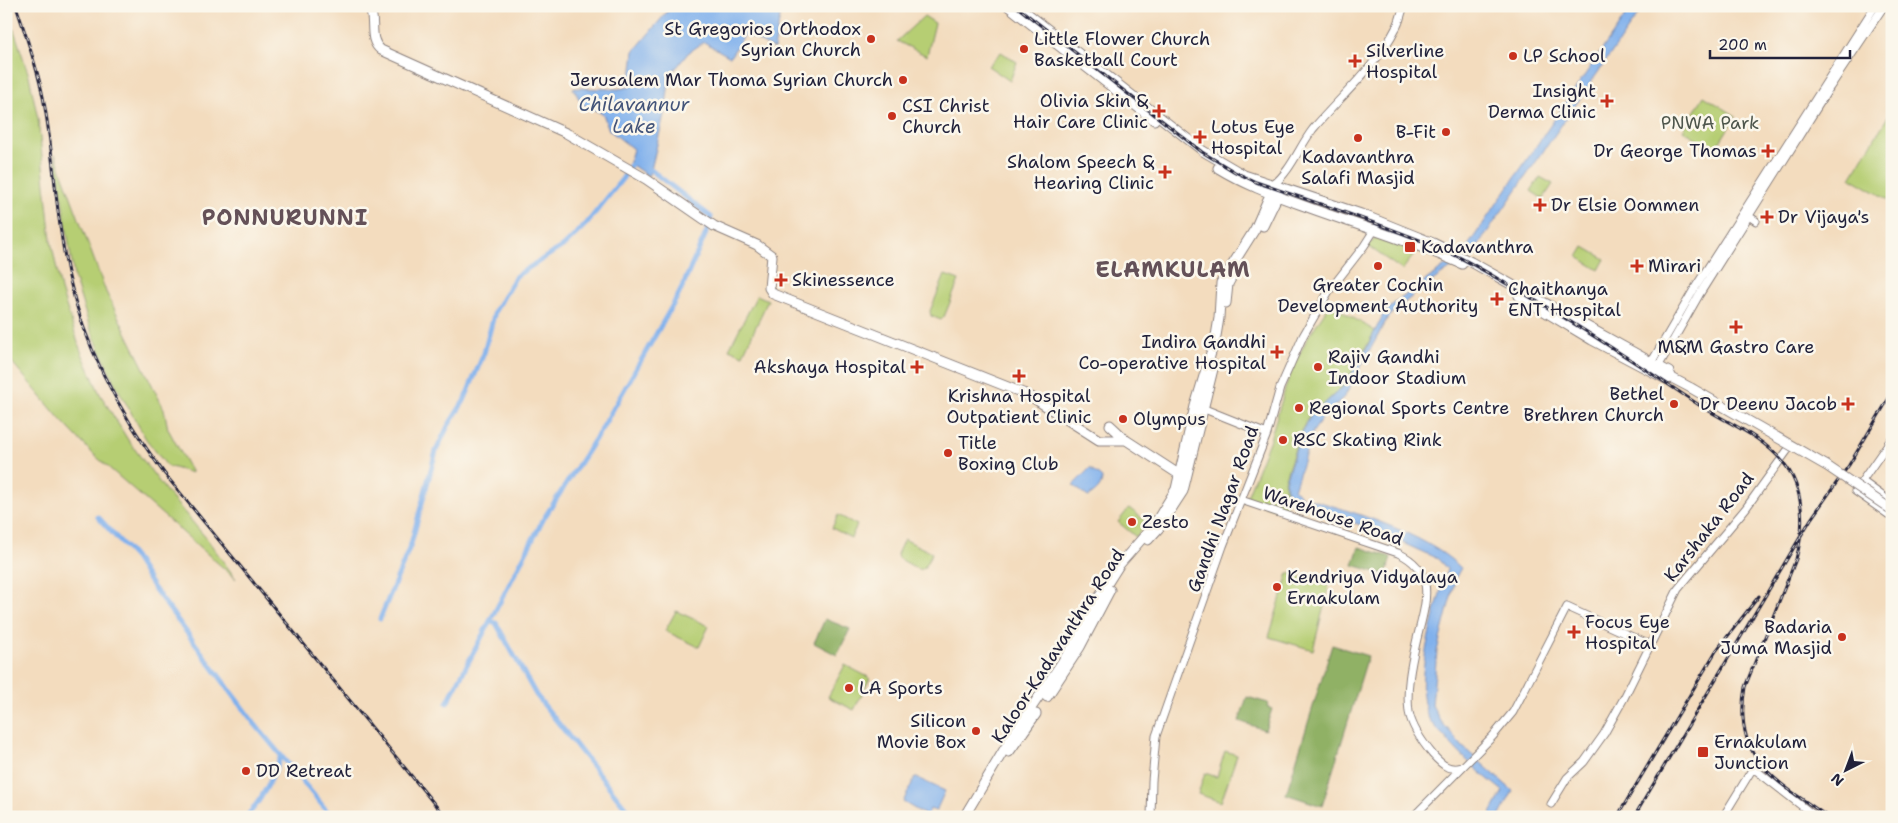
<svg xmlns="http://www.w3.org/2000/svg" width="1898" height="823" font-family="'Shantell Sans',sans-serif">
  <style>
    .green { fill: #b6ce73; stroke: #6c7857 }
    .forest { fill: #90b165; stroke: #596a50 }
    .water { fill: #81b1ec; stroke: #526a94 }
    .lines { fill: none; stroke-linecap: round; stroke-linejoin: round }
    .canal { stroke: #81b1ec; stroke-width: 5 }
    .minor-casing { stroke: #8a7f7c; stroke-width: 9 }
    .major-casing { stroke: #8a7f7c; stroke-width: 11 }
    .minor { stroke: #fff; stroke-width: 7 }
    .major { stroke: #fff; stroke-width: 9 }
    .rail-casing { stroke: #22223b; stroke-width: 3 }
    .rail { stroke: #fbf7ec; stroke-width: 1; stroke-dasharray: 4; stroke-linecap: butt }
    .major-bridge-casing { stroke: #8a7f7c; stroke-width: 11; stroke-linecap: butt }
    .major-bridge { stroke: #fff; stroke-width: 9 }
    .poi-dot { fill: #c8321e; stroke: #fbf7ec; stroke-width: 2 }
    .labels { text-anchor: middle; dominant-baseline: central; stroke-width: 5; stroke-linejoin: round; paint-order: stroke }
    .poi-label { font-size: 18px; fill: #22223b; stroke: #fbf7ec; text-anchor: start }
    .park-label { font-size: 18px; fill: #4e564c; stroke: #fbf7ec }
    .street-label { font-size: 18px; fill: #22223b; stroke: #fbf7ec }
    .water-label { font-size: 19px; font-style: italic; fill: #435479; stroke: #fbf7ec }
    .district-label { font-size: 22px; font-weight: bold; letter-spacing: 1px; fill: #645158; stroke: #fbf7ec }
  </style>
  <rect width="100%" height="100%" fill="#fbf7ec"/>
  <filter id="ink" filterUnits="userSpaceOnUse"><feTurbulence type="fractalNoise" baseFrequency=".02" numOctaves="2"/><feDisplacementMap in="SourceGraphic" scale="10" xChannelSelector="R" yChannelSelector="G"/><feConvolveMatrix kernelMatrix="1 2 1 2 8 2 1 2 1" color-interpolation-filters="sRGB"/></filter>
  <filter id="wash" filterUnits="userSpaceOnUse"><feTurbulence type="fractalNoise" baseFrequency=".0096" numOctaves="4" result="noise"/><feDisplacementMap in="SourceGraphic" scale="20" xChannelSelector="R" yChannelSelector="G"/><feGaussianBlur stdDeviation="1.12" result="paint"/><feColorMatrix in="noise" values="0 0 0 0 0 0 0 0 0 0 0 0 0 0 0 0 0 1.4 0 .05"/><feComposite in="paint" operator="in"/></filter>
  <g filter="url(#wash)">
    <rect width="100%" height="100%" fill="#f3dcbe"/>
    <path class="green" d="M6,13L14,30L29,76L38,119L51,241L61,290L80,349L100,394L128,440L166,491L207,539L236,579L92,453L60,419L6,355Z
      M924,16L935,23L927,56L897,41Z
      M1001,52L1017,62L1010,81L988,66Z
      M1704,96L1736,116L1715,150L1683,130Z
      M1890,113L1892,114V202L1851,178Z
      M55,154L106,292L164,409L168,429L192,473L167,466L146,439L114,382L90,328L74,277Z
      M1540,177L1553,184L1543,199L1531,191Z
      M1378,235L1418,250L1402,270L1368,246Z
      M1584,247L1605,259L1599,270L1578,257Z
      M945,275L959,280L944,317L941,320L931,316L930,311Z
      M757,295L768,300L743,355L729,349Z
      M1330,304L1375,331L1345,384L1323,405L1312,411L1301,431L1284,481L1288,500L1283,512L1246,499L1270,439L1290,373L1308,337Z
      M1129,508L1147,522L1136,537L1118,522Z
      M838,515L857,525L851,538L832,528Z
      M904,539L932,553L924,568L920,570L898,558L897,554Z
      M1288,573L1329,586L1313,650L1269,637Z
      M676,611L709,626L699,647L665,631Z
      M845,665L870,678L854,710L828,697Z
      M1225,751L1237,755L1221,802L1198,794L1205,773L1217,777Z"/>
    <path class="forest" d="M1359,547L1391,557L1386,575L1353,565Z
      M825,619L850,629L837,655L814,643Z
      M1332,645L1368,656L1322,806L1286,794Z
      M1247,697L1268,703L1267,707L1272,709L1265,730L1239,721Z"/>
    <path class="water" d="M672,6H782L774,49L745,34L730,57L704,42L688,53L677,67L670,73L666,106L651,170L648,176L629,163L633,149L609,130L603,114L582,104L573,88L618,89L630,87L634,51Z
      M1632,6H1644L1470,257C1442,272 1411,296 1388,317L1345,396L1324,416L1312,433L1294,490L1303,497C1353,512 1424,532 1461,568L1456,577L1437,651L1432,705L1439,719L1463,747L1513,791L1499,817H1489L1503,791C1481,774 1462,757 1444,736C1439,731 1432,725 1429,719C1410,682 1437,607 1447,569L1438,559L1372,529L1289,500L1285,481L1302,431L1313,412L1323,405L1346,384L1364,353L1383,315L1392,305L1463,253Z
      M1090,468L1102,478C1102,487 1096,492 1088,497L1073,485Z
      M915,777L945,791L936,811L930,809L927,816L903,802Z"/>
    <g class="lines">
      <path class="canal" d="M98,517L135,558L153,587L254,723L332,817
        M380,619L411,544L436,451L448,426L464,401L484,353L495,311L516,276L566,244L587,223L623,178L631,164
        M491,621L496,623L536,695L633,817
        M447,703L544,518L601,430L679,294L707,231L711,217L651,170
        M246,817C263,799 273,777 281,755"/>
    </g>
  </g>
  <g filter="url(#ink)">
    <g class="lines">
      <defs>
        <path id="minor" d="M1273,185C1291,171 1299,147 1313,129C1340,97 1377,66 1396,28C1400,22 1401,13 1404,6
          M1746,214L1756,221
          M1651,363L1693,291L1875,6
          M1658,367L1699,295L1830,87L1884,6
          M1202,408L1267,434
          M1892,438L1855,491L1892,517
          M1862,481L1892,503
          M1241,500L1398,553C1440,572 1424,608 1416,643C1411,665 1406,689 1409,712C1412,728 1423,743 1433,755C1442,765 1449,771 1462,767
          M1551,804L1567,778L1584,762L1604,734L1624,698L1678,589L1746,508L1787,451
          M1151,817L1152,781L1156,736L1223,546L1267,434L1280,388L1303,336L1329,291L1364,246L1380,221
          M1413,817L1493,736L1513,712L1567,607L1650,645
          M1723,817L1753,768L1816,817"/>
        <path id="major" d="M369,6C377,20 367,39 381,50L566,133L646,179L714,226L757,245L772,256L769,288L773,294L1023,393L1035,399L1099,440H1126
          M1008,6L1154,120
          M1018,6L1203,151L1244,175L1361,214L1433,243L1471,262L1669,372L1672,378L1691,388
          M1218,168C1244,184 1271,194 1299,204C1353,224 1409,240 1462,264
          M1263,226L1279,193
          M1519,296L1592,340L1666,379L1672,378
          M1226,303L1228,284L1235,271
          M1110,425L1126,440L1183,477
          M1148,540L1159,528L1183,491L1214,365
          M1047,697L1080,647L1110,590
          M1009,752L1036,714
          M964,817L1011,738L1077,640L1100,595L1119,565L1154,525L1176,489L1195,406L1216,336L1219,318L1221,283L1255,229L1272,190"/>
      </defs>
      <use href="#minor" class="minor-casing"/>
      <use href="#major" class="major-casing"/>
      <use href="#minor" class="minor"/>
      <use href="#major" class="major"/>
      <defs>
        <path id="rail" d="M16,6C26,36 37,66 43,97C55,157 55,218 69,277C85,349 121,415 164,473L445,817
          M1016,6L1202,152L1235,172L1256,182C1319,204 1383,224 1444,250C1471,262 1496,278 1521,292C1580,326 1636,363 1693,401C1722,421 1759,433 1783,462C1805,489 1805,527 1796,559L1745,687C1732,760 1776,780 1828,817
          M1617,817L1716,651L1759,596
          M1634,817L1790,554L1811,519L1849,465L1892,393"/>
      </defs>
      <use href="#rail" class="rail-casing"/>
      <use href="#rail" class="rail"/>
      <defs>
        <path id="major-bridge" d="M1691,388L1827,466L1892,510"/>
      </defs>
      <use href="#major-bridge" class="major-bridge-casing"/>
      <use href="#major-bridge" class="major-bridge"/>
    </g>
  </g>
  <g class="poi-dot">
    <circle cx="871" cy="39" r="5"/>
    <circle cx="1024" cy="49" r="5"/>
    <circle cx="1513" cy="56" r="5"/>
    <path d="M1352.5 53.5h5v5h5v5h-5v5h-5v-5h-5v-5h5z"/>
    <circle cx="903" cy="80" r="5"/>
    <path d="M1604.5 93.5h5v5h5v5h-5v5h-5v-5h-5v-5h5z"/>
    <path d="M1156.5 103.5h5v5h5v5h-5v5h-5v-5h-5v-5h5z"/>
    <circle cx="892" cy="116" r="5"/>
    <circle cx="1446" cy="132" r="5"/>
    <path d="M1197.5 129.5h5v5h5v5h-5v5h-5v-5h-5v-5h5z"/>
    <circle cx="1358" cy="138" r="5"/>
    <path d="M1765.5 143.5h5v5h5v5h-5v5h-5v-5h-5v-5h5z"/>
    <path d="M1162.5 164.5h5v5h5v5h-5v5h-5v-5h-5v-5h5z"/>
    <path d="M1537.5 197.5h5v5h5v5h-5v5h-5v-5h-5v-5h5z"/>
    <path d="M1764.5 209.5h5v5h5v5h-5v5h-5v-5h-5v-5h5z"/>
    <rect x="1404" y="241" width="12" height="12" rx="2.5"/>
    <circle cx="1378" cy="266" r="5"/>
    <path d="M1634.5 258.5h5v5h5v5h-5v5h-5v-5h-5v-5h5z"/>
    <path d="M778.5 272.5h5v5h5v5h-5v5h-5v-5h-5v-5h5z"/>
    <path d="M1494.5 291.5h5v5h5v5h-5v5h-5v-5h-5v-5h5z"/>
    <path d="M1733.5 319.5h5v5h5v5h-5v5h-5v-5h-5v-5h5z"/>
    <path d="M1274.5 344.5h5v5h5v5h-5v5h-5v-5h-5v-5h5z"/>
    <path d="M914.5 359.5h5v5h5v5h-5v5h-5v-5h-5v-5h5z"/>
    <circle cx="1318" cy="367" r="5"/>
    <path d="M1016.5 368.5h5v5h5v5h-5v5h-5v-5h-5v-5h5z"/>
    <circle cx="1674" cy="404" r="5"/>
    <path d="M1845.5 396.5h5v5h5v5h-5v5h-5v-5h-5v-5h5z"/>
    <circle cx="1299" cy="408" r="5"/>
    <circle cx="1123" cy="419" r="5"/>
    <circle cx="1283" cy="440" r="5"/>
    <circle cx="948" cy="453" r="5"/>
    <circle cx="1132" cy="522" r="5"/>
    <circle cx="1277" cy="587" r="5"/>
    <path d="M1571.5 624.5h5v5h5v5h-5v5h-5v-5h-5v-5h5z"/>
    <circle cx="1842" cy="637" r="5"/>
    <circle cx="849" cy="688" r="5"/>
    <circle cx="976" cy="731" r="5"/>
    <rect x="1697" y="746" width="12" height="12" rx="2.5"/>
    <circle cx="246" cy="771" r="5"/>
  </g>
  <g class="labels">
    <g class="poi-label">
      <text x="861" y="29" text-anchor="end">St Gregorios Orthodox<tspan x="861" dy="21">Syrian Church</tspan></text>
      <text x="1034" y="39">Little Flower Church<tspan x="1034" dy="21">Basketball Court</tspan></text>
      <text x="1366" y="51">Silverline<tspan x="1366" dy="21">Hospital</tspan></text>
      <text x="1523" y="56">LP School</text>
      <text x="893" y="80" text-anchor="end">Jerusalem Mar Thoma Syrian Church</text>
      <text x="1596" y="91" text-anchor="end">Insight<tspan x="1596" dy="21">Derma Clinic</tspan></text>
      <text x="1148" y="101" text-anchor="end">Olivia Skin &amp;<tspan x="1148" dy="21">Hair Care Clinic</tspan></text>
      <text x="902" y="106">CSI Christ<tspan x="902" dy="21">Church</tspan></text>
      <text x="1211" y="127">Lotus Eye<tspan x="1211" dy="21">Hospital</tspan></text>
      <text x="1436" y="132" text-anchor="end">B-Fit</text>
      <text x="1757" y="151" text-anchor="end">Dr George Thomas</text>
      <text x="1358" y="157" text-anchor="middle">Kadavanthra<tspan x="1358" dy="21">Salafi Masjid</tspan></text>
      <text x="1154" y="162" text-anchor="end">Shalom Speech &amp;<tspan x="1154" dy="21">Hearing Clinic</tspan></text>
      <text x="1551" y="205">Dr Elsie Oommen</text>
      <text x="1778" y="217">Dr Vijaya's</text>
      <text x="1421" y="247">Kadavanthra</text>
      <text x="1648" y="266">Mirari</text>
      <text x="792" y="280">Skinessence</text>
      <text x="1378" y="285" text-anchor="middle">Greater Cochin<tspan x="1378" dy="21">Development Authority</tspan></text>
      <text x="1508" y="289">Chaithanya<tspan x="1508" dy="21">ENT Hospital</tspan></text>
      <text x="1266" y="342" text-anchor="end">Indira Gandhi<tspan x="1266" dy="21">Co-operative Hospital</tspan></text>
      <text x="1736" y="347" text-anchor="middle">M&amp;M Gastro Care</text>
      <text x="1328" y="357">Rajiv Gandhi<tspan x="1328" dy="21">Indoor Stadium</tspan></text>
      <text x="906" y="367" text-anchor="end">Akshaya Hospital</text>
      <text x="1664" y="394" text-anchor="end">Bethel<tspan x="1664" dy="21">Brethren Church</tspan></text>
      <text x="1019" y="396" text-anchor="middle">Krishna Hospital<tspan x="1019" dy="21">Outpatient Clinic</tspan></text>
      <text x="1837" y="404" text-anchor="end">Dr Deenu Jacob</text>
      <text x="1309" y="408">Regional Sports Centre</text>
      <text x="1133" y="419">Olympus</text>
      <text x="1293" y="440">RSC Skating Rink</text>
      <text x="958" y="443">Title<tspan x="958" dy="21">Boxing Club</tspan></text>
      <text x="1142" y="522">Zesto</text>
      <text x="1287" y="577">Kendriya Vidyalaya<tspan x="1287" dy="21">Ernakulam</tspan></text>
      <text x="1585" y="622">Focus Eye<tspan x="1585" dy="21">Hospital</tspan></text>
      <text x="1832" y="627" text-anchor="end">Badaria<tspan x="1832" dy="21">Juma Masjid</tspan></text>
      <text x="859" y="688">LA Sports</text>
      <text x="966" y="721" text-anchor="end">Silicon<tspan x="966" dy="21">Movie Box</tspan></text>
      <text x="1714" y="742">Ernakulam<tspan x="1714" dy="21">Junction</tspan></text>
      <text x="256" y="771">DD Retreat</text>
    </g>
    <g class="park-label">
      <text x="1710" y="123">PNWA Park</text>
    </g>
    <g class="street-label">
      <text transform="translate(1223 509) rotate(-70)">Gandhi Nagar Road</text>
      <text transform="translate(1333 516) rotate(19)">Warehouse Road</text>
      <text transform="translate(1709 527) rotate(-52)">Karshaka Road</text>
      <text transform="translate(1058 646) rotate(-57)">Kaloor-Kadavanthra Road</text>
    </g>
    <g class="water-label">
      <text x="634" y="104">Chilavannur<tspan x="634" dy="22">Lake</tspan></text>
    </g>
    <g class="district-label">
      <text x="285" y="217">PONNURUNNI</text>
      <text x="1173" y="269">ELAMKULAM</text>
    </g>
  </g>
  <rect width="1898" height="823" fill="none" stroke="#fbf7ec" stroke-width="25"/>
  <g transform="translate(1846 770) rotate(222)" stroke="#fbf7ec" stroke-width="4" paint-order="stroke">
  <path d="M0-4L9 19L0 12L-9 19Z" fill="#22223b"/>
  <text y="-8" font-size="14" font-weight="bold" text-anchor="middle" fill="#22223b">N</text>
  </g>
  <path d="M1710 50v8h140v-8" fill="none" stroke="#22223b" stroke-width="2.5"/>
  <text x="1718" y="50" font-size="15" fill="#22223b" stroke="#fbf7ec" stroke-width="4" paint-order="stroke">200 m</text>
</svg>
